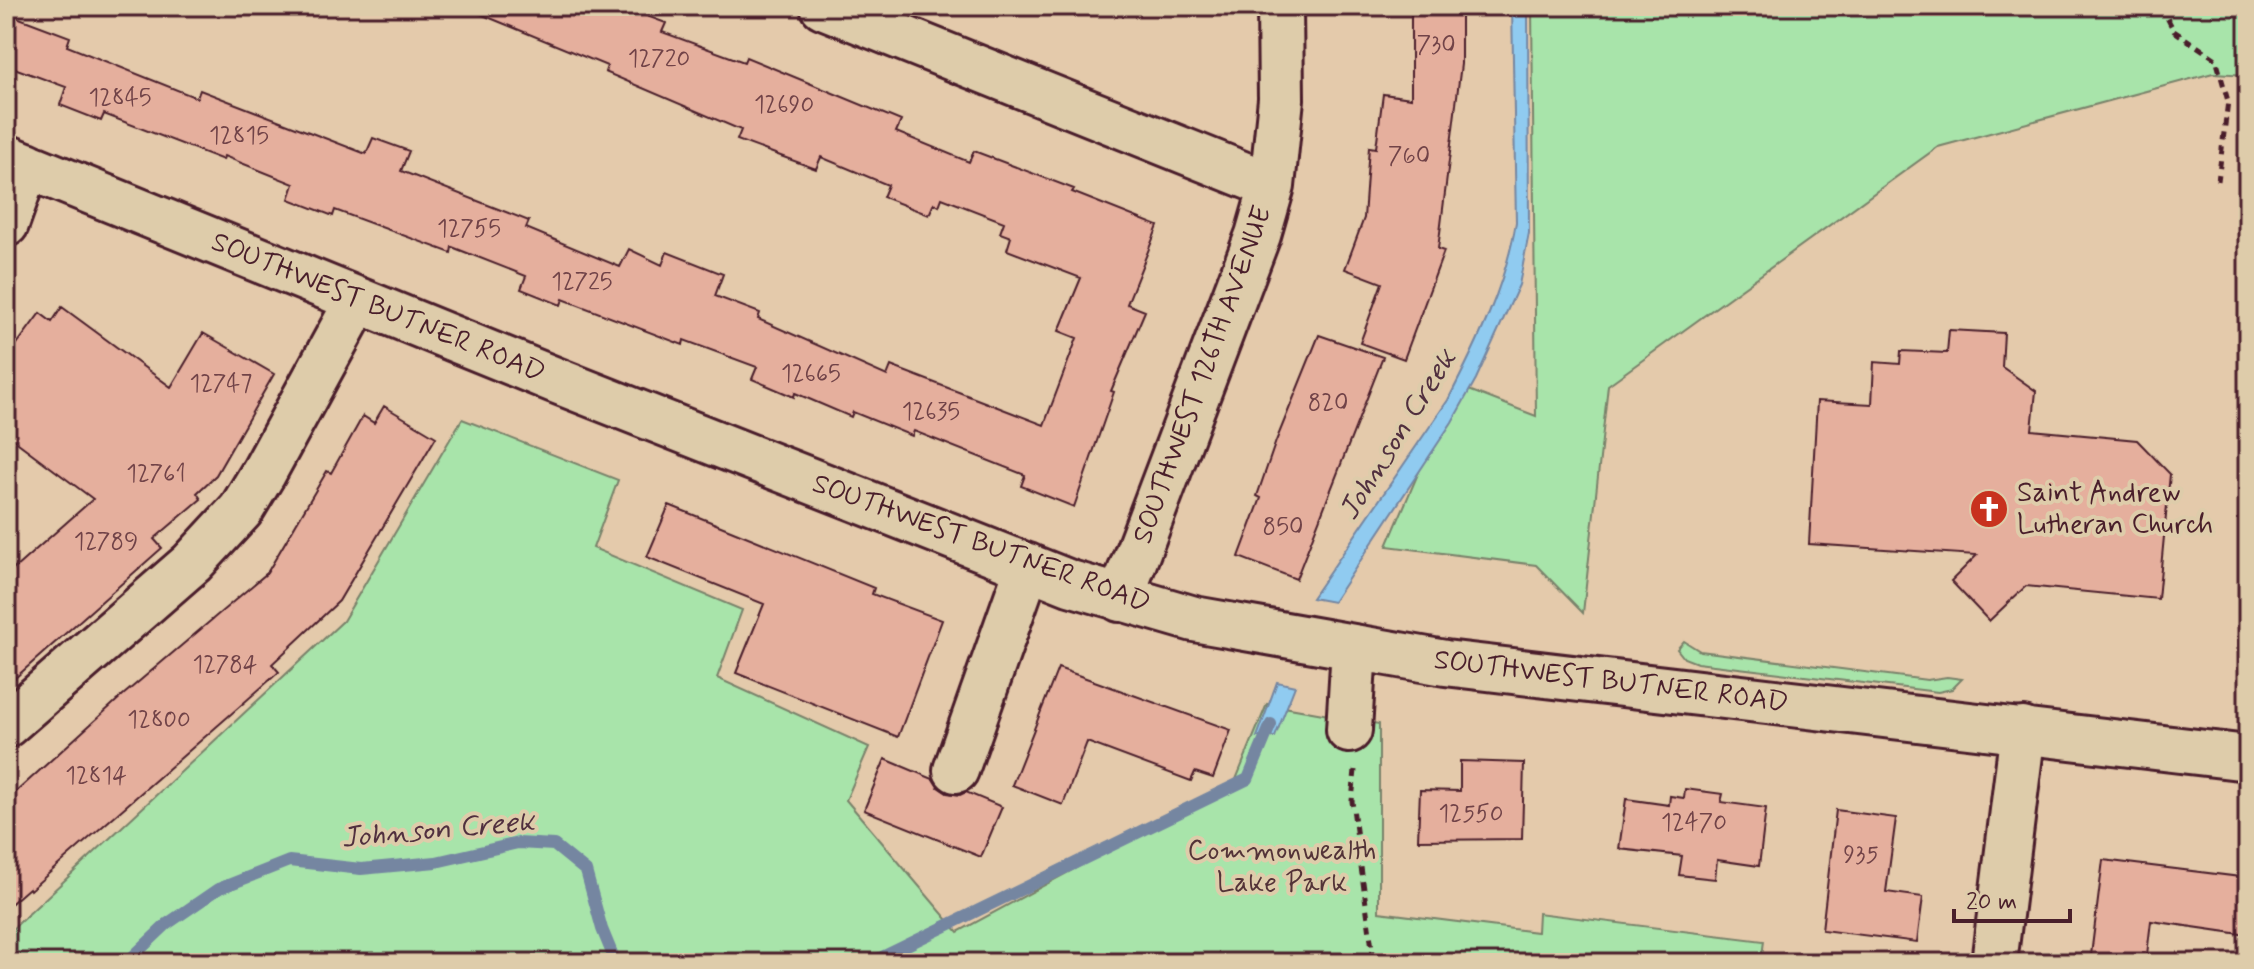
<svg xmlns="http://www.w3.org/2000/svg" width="2254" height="969" font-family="Mynerve,sans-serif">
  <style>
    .green { fill: #a8e4aa; stroke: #79826a; stroke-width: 2 }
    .water { fill: #90cbf0; stroke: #7486a1; stroke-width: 2 }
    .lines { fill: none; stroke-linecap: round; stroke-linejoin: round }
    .stream { stroke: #7486a1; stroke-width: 12 }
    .building { fill: #e5af9d; stroke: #4a1f2b; stroke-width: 2 }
    .minor-casing { stroke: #4a1f2b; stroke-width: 50 }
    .path { stroke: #4a1f2b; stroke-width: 5; stroke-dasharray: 8 6; stroke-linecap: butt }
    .minor { stroke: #deccaa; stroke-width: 44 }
    .labels { text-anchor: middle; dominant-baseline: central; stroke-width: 8; stroke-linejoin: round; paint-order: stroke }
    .number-label { font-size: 24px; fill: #714348 }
    .street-label { font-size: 28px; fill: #4a1f2b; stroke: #deccaa }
    .poi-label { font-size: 28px; fill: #4a1f2b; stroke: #deccaa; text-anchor: start }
    .park-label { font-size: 28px; fill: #533338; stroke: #deccaa }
    .water-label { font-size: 30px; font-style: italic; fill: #51303f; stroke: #deccaa }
  </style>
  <rect width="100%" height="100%" fill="#e4caab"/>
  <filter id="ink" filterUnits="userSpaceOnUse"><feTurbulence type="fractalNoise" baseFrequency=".0125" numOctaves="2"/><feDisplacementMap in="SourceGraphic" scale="16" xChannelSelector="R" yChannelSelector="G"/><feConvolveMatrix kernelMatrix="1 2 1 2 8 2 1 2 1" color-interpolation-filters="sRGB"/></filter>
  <g filter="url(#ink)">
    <path class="green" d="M1532,6H2248V75L2213,73L1938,147L1608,385L1583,613L1536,565L1387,546L1456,385L1536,416Z
      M462,419L618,480L593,548L742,610L717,678L869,747L846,800L958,932L1235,782L1267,704L1379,724V912L1537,932L1538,913L1764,941L1761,963H6V935L343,621Z
      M1684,641L1700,651L1927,680L1947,677L1962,679L1952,689L1938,692L1697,663L1684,658L1677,649Z"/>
    <path class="water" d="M1512,6H1528L1529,233L1519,285L1476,379L1452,422L1333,602L1312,598L1448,400C1477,344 1506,284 1516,222Z
      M1277,682L1295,686L1275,737H1257Z"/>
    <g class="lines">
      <path class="stream" d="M126,963L167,924L218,889L289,861L361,869L436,862L518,843L554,845L586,871L602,929L616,963
        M870,963L1248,779L1271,724"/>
    </g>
    <path class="building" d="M461,6H620L666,23L662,32L744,62L746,57L901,121L896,132L969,162L974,151L1074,189L1072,192L1158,226L1127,304L1145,311L1111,391L1114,392L1074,507L1021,486L1025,475L914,431L912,436L853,412L851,417L795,393L794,397L752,379L757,367L684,340L683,345L563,299L561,305L521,289L526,276L452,247L451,253L335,210L333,216L289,199L294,184L224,156L223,160L104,114L101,121L60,105L66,87L6,65V13L70,37L67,46L197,98L200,90L366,154L373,138L409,151L401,171L529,221L526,228L620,267L629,249L662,265L667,252L723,274L715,296L760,313L758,319L887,376L891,366L1044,425L1077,338L1059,331L1081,278L1007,250L1011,237L1000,233L1004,222L942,198L939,206L934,203L929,215L883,197L888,185L821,157L816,169L737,140L741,130L605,72L607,66Z
      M1411,6H1461V64L1438,249L1444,251L1404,359L1360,343L1382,283L1345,269L1364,218L1369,147L1376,148L1383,94L1411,98Z
      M62,307L171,387L203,333L274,374L216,475L197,493L201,499L154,539L162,548L6,686V576L93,499L6,434V359L40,313L52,322Z
      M1949,330L2004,333L2002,367L2036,391L2032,430L2137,440L2170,474L2158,599L2026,586L1989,621L1951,581L1977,555L1809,544L1817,401L1872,404L1874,362L1900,364L1901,351L1947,353Z
      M1319,335L1383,357L1296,579L1239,557L1261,498L1257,496L1276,441Z
      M384,406L436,437L339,601L272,664L279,672L30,890L29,888L6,908V801L123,695L267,573L327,471L331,473L363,416L374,423Z
      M669,505L874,588L872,594L942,620L898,737L736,673L764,604L647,557Z
      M1058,668L1231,730L1213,778L1195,772L1191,781L1087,742L1063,805L1012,785Z
      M885,759L933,779L938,787L947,793L960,795L966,792L1002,807L981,857L864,810Z
      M1460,761L1524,763L1522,839L1418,840L1420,790L1460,791Z
      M1685,789L1723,794L1721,802L1766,808L1759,866L1717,860L1715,879L1679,875L1682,856L1619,849L1626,799L1669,805L1670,796L1684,798Z
      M1836,810L1896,818L1886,892L1923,897L1917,942L1822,930Z
      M2103,860L2248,878V935L2151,921L2146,963H2090Z"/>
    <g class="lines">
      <defs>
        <path id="minor" d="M823,6L1272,186
          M6,157L555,380L1070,583L1194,619L1445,663L2248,758
          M6,224L27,165
          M1120,599L1258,235L1272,186L1281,99L1280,6
          M6,725L192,563L241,510L264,472L358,300
          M1349,730L1354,648
          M956,770L1028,566
          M1994,963L2023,730"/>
      </defs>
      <use href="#minor" class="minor-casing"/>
      <path class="path" d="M2161,6L2174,31L2216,59L2228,101L2218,181
        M1355,770L1352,801L1374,963"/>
      <use href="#minor" class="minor"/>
    </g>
  </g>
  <defs>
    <symbol id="church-disc" viewBox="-11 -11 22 22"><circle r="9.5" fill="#c8321e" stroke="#deccaa"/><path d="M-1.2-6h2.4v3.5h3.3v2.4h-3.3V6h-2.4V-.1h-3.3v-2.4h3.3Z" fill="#fff"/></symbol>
  </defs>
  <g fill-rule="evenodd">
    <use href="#church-disc" x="1967" y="487" width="44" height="44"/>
  </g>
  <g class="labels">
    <g class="number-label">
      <text x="1436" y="45">730</text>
      <text x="659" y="59">12720</text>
      <text x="120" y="98">12845</text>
      <text x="784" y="105">12690</text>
      <text x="239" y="136">12815</text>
      <text x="1409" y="156">760</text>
      <text x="469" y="229">12755</text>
      <text x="582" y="282">12725</text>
      <text x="811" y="374">12665</text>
      <text x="221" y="384">12747</text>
      <text x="1328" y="403">820</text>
      <text x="931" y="412">12635</text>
      <text x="156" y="474">12761</text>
      <text x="1283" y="527">850</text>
      <text x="106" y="542">12789</text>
      <text x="225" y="665">12784</text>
      <text x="159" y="720">12800</text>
      <text x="96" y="776">12814</text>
      <text x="1471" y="814">12550</text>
      <text x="1694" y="823">12470</text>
      <text x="1861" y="855">935</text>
    </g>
    <g class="street-label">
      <text transform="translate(378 308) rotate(22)">SOUTHWEST BUTNER ROAD</text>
      <text transform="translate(1203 375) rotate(-70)">SOUTHWEST 126TH AVENUE</text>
      <text transform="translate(981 544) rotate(20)">SOUTHWEST BUTNER ROAD</text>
      <text transform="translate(1611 682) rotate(7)">SOUTHWEST BUTNER ROAD</text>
    </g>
    <g class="poi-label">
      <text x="2017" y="493">Saint Andrew<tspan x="2017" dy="32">Lutheran Church</tspan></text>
    </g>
    <g class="park-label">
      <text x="1282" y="851">Commonwealth<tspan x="1282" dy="32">Lake Park</tspan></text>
    </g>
    <g class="water-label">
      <text transform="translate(1398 435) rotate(-58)">Johnson Creek</text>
      <text transform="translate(438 830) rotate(-5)">Johnson Creek</text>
    </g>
  </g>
  <rect width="2254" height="969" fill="none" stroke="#deccaa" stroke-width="32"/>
  <rect x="16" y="16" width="2222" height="937" fill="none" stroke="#4a1f2b" stroke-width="3" filter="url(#ink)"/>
  <path d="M1954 909v12h116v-12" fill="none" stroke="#4a1f2b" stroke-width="4"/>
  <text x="1966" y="909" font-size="24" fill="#4a1f2b" stroke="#deccaa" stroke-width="6" paint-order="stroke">20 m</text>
</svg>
